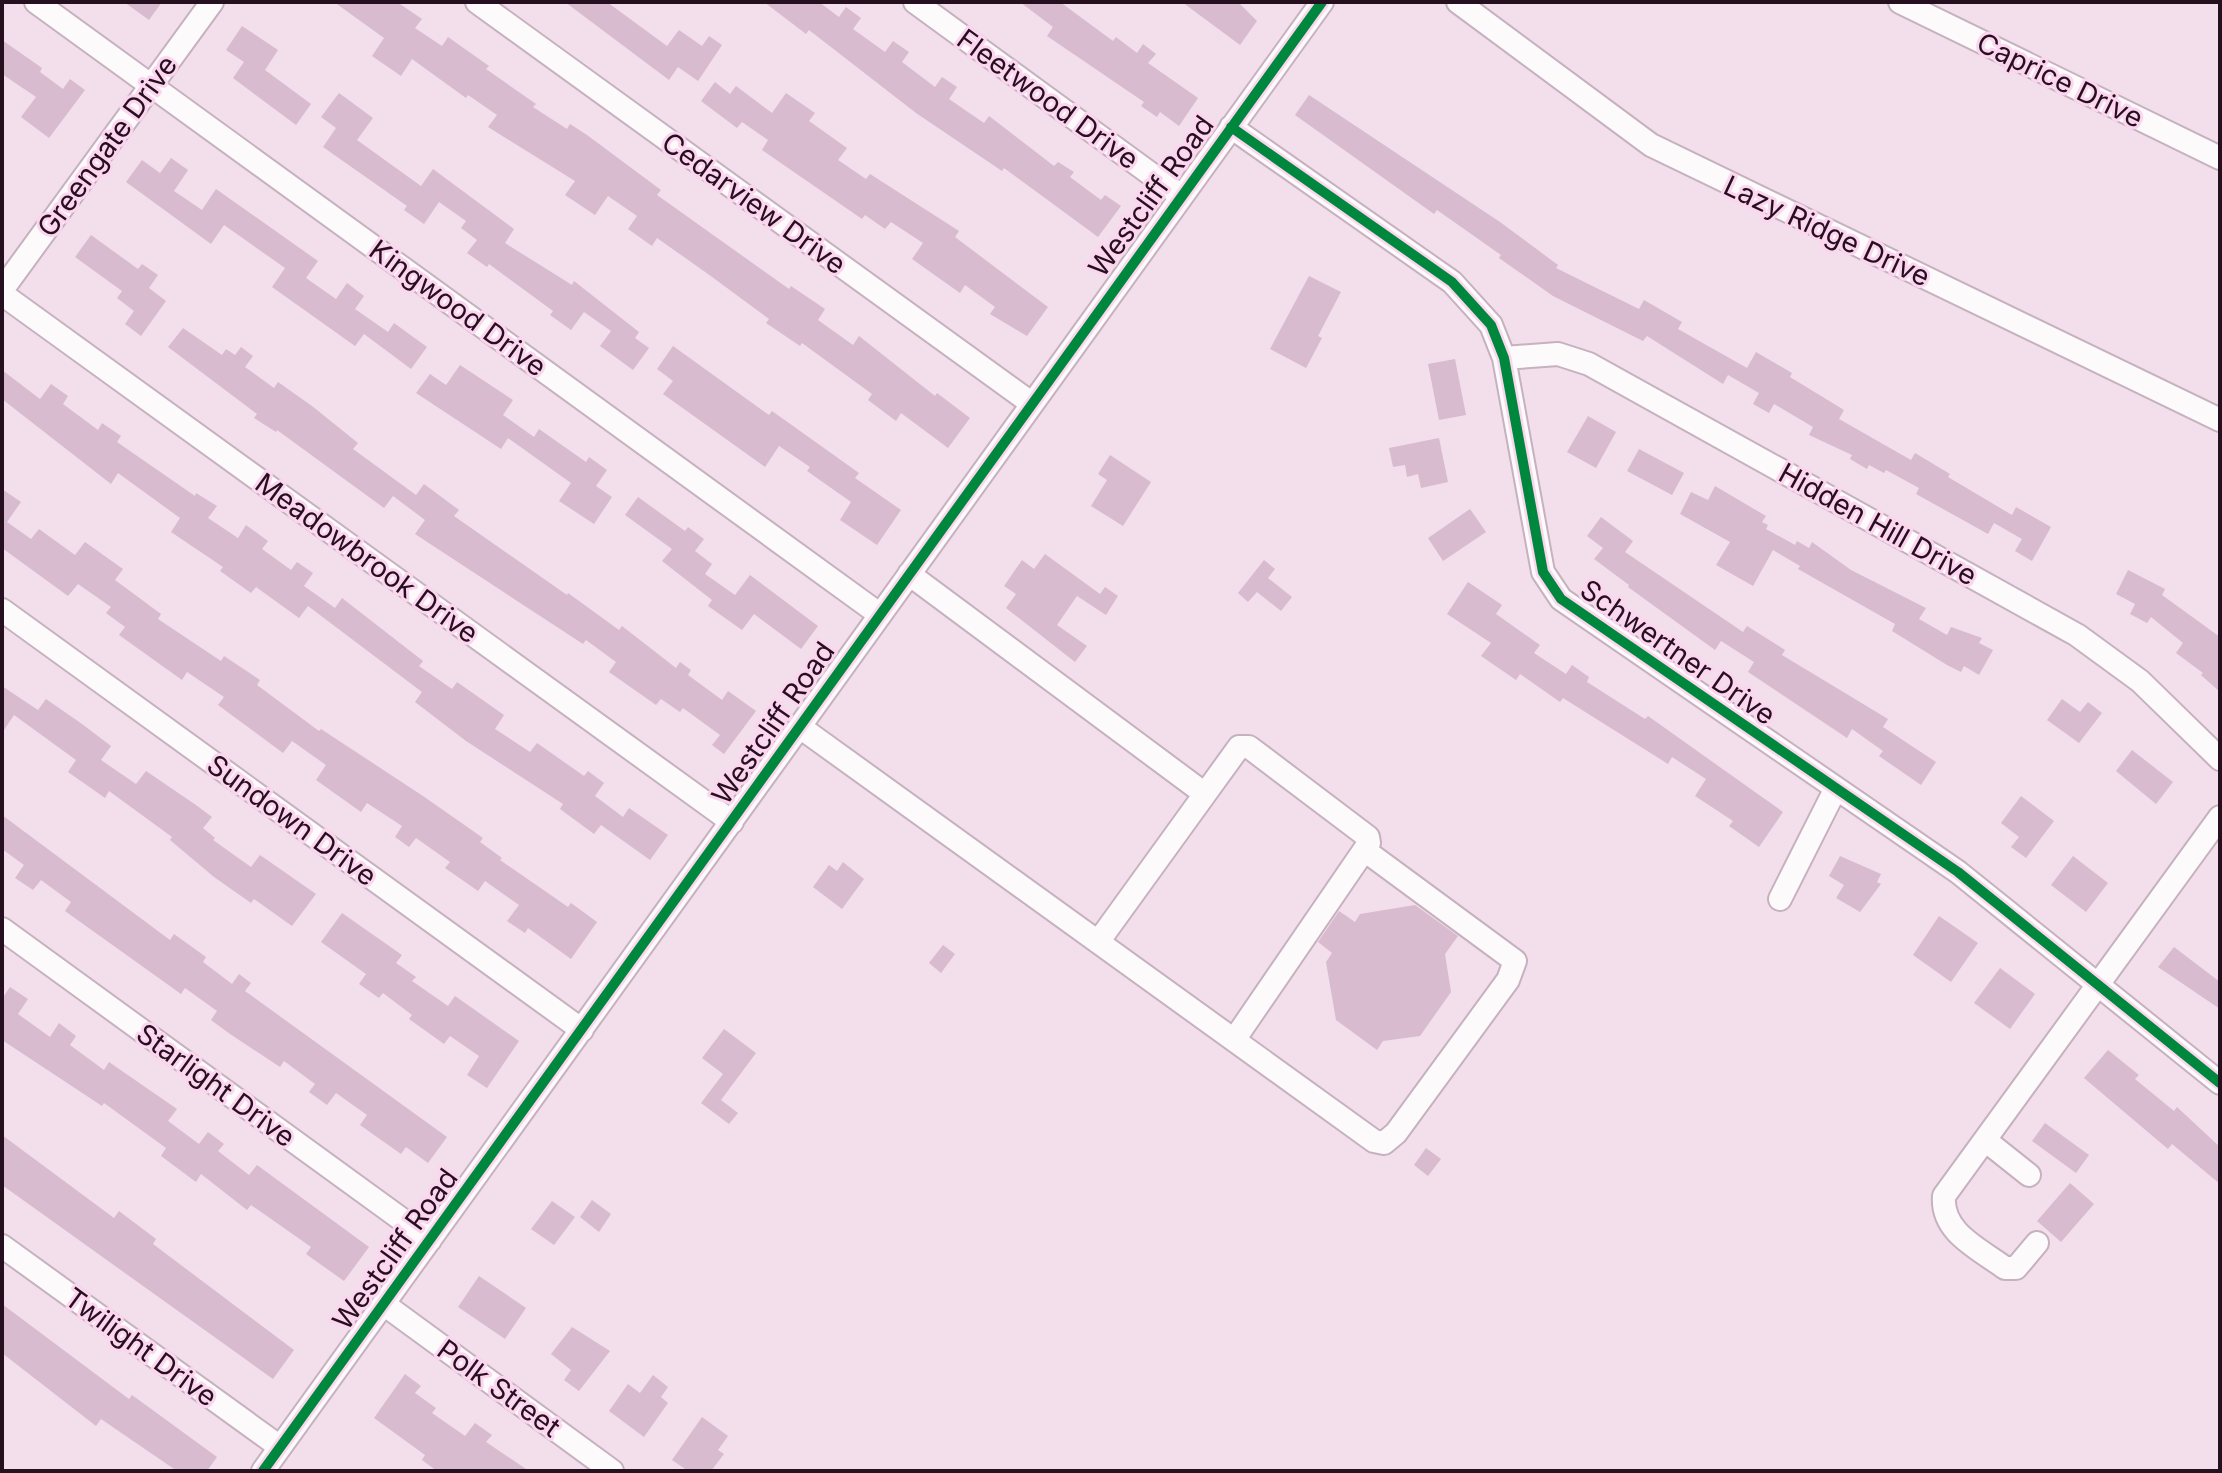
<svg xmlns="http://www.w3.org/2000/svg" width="2222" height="1473" font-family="Inter,sans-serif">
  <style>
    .building { fill: #d8bbcf }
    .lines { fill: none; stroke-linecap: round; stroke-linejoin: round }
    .minor-casing { stroke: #c6b1bf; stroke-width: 26 }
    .minor { stroke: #fdfafc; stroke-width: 22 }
    .cycleway-casing { stroke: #fcd5ef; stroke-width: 15 }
    .cycleway { stroke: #00873e; stroke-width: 10 }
    .labels { text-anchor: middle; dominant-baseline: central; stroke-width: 6; stroke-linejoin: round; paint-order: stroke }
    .street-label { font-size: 28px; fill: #261020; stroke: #fcd5ef }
  </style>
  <rect width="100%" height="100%" fill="#f3deec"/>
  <path class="building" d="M124,2H162L149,20Z
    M334,2H397L422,19L415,28L442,46L448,37L489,66L486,69L536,104L533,107L567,129L570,124L587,135L661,190L657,195L789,289L791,286L825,309L818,320L853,345L859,336L935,396L937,393L970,418L948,448L901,413L896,421L868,400L872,394L802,343L800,346L766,323L769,319L708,274L657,238L652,246L628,229L637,216L608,196L595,215L565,195L575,181L488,127L497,115L468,95L466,98L412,59L401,76L372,56L384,38Z
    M565,2H607L667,46L679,30L702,46L709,36L722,45L698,81L678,67L669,80Z
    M764,2H819L839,17L846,7L861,18L853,29L885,52L893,41L909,52L902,62L935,87L942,77L957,87L949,99L984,123L989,116L1054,166L1058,162L1074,172L1070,177L1101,200L1105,195L1121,206L1098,237L1004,168L1002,171L916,113L809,30L806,34Z
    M1020,2H1060L1113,41L1116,37L1137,53L1143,44L1156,54L1148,63L1198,98L1179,126L1160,112L1157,117L1141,106L1144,102L1047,36L1053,27Z
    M1182,2H1238L1257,21L1240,45Z
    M242,26L278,50L265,70L311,104L296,125L233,78L244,62L226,50Z
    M2,40L42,68L40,72L63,89L70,79L85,90L49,138L21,117L36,97L2,74Z
    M715,82L730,94L736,86L772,113L786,93L815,113L809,121L847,148L838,160L866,179L870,174L959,231L955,237L1048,307L1027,336L990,314L995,307L965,285L960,293L912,259L923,243L891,222L885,229L865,215L862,219L762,150L768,140L742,122L737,128L701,101Z
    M339,93L373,118L357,140L421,186L433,169L514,229L505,243L572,285L574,281L639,332L635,338L649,348L633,370L600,346L611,331L584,312L571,330L550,315L553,311L489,264L487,267L467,253L477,240L461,228L466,221L439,202L424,224L404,210L407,206L323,147L336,128L321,117Z
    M1309,95L1500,222L1558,265L1556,268L1639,309L1644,300L1682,322L1678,329L1747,368L1756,352L1792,373L1790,377L1844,410L1839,419L1911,460L1915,453L1950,474L1948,477L2012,515L2016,507L2051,527L2032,561L2015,551L2022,539L1994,523L1988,534L1916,494L1919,488L1886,470L1884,473L1869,465L1867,469L1850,459L1852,455L1809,435L1813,427L1774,404L1769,413L1753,404L1759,393L1728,375L1723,384L1647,336L1643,341L1553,296L1499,258L1501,255L1437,210L1434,214L1295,115Z
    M171,158L188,170L174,191L202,210L216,189L318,261L306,278L336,299L347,283L364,296L355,309L388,332L394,323L427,347L411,369L364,334L355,346L272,287L285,268L224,225L211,244L126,182L142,160L160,173Z
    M91,235L138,269L142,264L158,275L149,288L166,301L141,336L125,324L134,311L117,298L122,291L75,257Z
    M1309,276L1341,292L1318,336L1322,338L1306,368L1270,349Z
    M183,328L222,355L226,349L235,355L241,347L253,356L245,367L274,388L278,382L312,406L358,443L353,449L416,495L424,484L459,510L454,516L567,595L568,593L619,630L622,626L676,668L680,662L691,670L688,675L722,700L728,691L756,711L724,754L712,745L720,735L683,708L680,712L661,699L656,705L609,672L616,662L586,640L583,644L415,534L425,520L393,496L384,508L277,430L276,432L254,418L257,414L168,347Z
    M673,346L769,415L772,411L859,473L855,478L901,510L877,545L840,520L851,502L807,471L810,467L779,446L765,467L663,394L673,381L657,369Z
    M1455,359L1466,415L1439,420L1428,364Z
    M460,365L513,400L503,415L534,437L539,429L586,462L589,457L607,470L596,486L612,497L594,524L559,501L571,483L508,438L501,449L416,393L430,374L446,385Z
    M2,370L40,399L51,384L68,396L63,404L98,430L102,423L121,436L117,442L195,496L196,493L217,506L208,518L238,538L246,525L268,541L262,549L291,570L297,562L313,573L304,586L335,608L342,598L423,661L419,666L452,689L457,682L504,715L495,729L530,752L537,743L584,776L588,771L604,783L595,796L623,817L629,808L668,835L650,860L601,825L594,834L560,809L563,804L466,741L415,702L422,692L308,606L299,618L256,587L251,593L220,571L223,567L171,532L180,518L118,473L111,484L2,399Z
    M1588,416L1616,432L1596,468L1567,452Z
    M1439,438L1448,482L1421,488L1418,474L1407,477L1405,465L1393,467L1389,448Z
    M1639,449L1684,473L1672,495L1627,471Z
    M1110,455L1151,482L1123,526L1091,506L1107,480L1098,474Z
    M1715,486L1766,516L1762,522L1768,525L1766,529L1795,545L1797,541L1809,548L1812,542L1851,570L1926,608L1919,619L1947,635L1951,627L1982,638L1979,643L1993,650L1979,675L1964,666L1961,672L1947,665L1892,631L1895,624L1798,569L1800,566L1773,550L1753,586L1716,565L1730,542L1680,514L1691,492L1708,500Z
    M2,489L21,502L7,522L31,539L39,529L75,555L85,542L123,569L115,580L161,614L158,619L221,661L224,656L260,680L257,685L319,731L321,729L423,796L483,838L480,842L502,858L500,860L568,907L571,903L597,922L571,959L528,928L525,933L507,921L519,905L485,881L478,891L445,868L450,862L416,838L409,847L395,837L402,826L367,803L361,812L316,780L326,765L292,741L283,753L218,705L224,697L187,672L182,680L119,635L125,627L106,613L111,607L78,584L68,596L2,548Z
    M638,497L685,531L688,527L704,539L695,551L712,564L705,574L735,595L750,575L818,626L801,649L754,614L742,630L708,606L712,600L662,561L672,549L625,515Z
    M1470,509L1486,532L1443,561L1428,538Z
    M1601,517L1633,541L1625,552L1743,632L1747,626L1785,650L1782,655L1888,719L1883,727L1936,762L1921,785L1879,756L1883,751L1852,729L1847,738L1748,672L1754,662L1721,641L1715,650L1628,587L1629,585L1594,559L1603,548L1587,536Z
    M1045,554L1100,594L1105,587L1118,596L1106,615L1077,596L1057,625L1087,646L1075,662L1006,608L1016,594L1004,586L1022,560L1034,569Z
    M1264,560L1275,569L1268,578L1292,597L1281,611L1257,592L1248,602L1238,593Z
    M2128,570L2165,589L2162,595L2220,637V692L2201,675L2203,673L2176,653L2183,643L2151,617L2147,623L2130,614L2135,604L2116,594Z
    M1468,582L1502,605L1496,614L1540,645L1534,653L1566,674L1572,665L1589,677L1587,682L1645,719L1648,716L1783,812L1759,847L1729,826L1733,821L1695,796L1706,779L1672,757L1668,764L1563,698L1560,702L1520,674L1516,680L1481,656L1491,643L1447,614Z
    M2,686L38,710L46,699L82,724L111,746L101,760L136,784L146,771L196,805L212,817L203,828L215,838L213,840L251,867L260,855L316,894L292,926L254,899L251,903L214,877L170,840L172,837L109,791L105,798L68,772L76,760L14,715L2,733Z
    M2062,699L2080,712L2088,702L2102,713L2079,743L2047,720Z
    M2132,750L2173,782L2156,804L2116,771Z
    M2021,796L2054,821L2026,858L2011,847L2019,837L2001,823Z
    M2,815L170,940L174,934L206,957L203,962L232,984L239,974L251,983L245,991L447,1137L428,1163L406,1147L401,1154L360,1125L367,1115L336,1093L327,1105L309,1092L315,1084L284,1061L280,1067L230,1034L211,1020L217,1011L185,988L181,994L65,911L71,902L41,880L33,890L15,878L24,865L2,849Z
    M1840,856L1881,874L1877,882L1881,884L1860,912L1836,898L1844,885L1829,876Z
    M2073,856L2108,883L2086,912L2051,885Z
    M843,862L864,879L842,909L813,887L829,865L837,871Z
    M1415,905L1458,936L1445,954L1451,992L1420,1036L1383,1041L1377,1050L1336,1020L1326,962L1332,953L1318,942L1339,911L1355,922L1360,914Z
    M342,913L402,955L396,963L416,977L412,981L448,1006L455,996L519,1041L487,1088L467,1075L479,1056L450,1036L444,1044L409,1019L412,1015L383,993L379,998L359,984L366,974L321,942Z
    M1939,916L1978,943L1951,982L1913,955Z
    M943,945L955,954L941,973L929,963Z
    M2174,947L2220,982V1009L2158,967Z
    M2000,968L2035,994L2010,1029L1974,1003Z
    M10,987L28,999L18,1014L50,1037L59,1023L76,1036L70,1045L104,1070L109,1062L177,1109L168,1121L199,1144L208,1132L224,1144L218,1151L249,1175L257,1165L369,1247L344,1281L306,1254L311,1247L251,1205L247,1210L201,1174L196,1182L161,1156L166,1148L104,1103L102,1106L2,1040V999Z
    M724,1029L756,1053L721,1100L738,1113L729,1124L701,1103L723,1074L702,1058Z
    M2108,1050L2139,1075L2135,1079L2174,1111L2177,1107L2220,1147V1184L2172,1144L2168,1149L2084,1078Z
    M2045,1123L2089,1155L2076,1173L2032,1141Z
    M2,1135L114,1218L119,1211L156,1239L153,1244L294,1350L273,1379L2,1185Z
    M1426,1148L1441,1159L1428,1176L1414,1165Z
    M2070,1183L2094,1204L2061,1242L2037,1221Z
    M592,1200L611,1214L599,1232L580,1217Z
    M552,1201L575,1217L554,1245L531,1229Z
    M479,1276L526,1308L505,1339L458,1307Z
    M2,1304L129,1399L132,1395L217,1457L207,1471H177L101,1419L96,1426L2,1353Z
    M572,1327L610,1351L579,1391L564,1380L571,1370L551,1354Z
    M405,1374L421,1386L415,1393L436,1408L432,1413L465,1436L475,1423L492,1435L486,1442L529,1471H437L422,1460L425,1455L374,1418Z
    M653,1375L668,1387L661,1397L668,1403L644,1437L609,1411L628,1384L640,1393Z
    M702,1417L728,1436L718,1450L724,1454L711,1471H688L672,1460Z"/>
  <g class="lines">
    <defs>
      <path id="minor" d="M36,2L879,614
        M477,2L1031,403
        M915,2L1181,196
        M1458,2L1651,145L2220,420
        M1900,2L2220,158
        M1231,127L1452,282L1491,325L1504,358L1543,572L1561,599L1958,872L2220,1083
        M2,290L212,2
        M2,294L732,822
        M1504,358L1558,354L1589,364L2077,635L2140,681L2220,759
        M909,574L1205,794L1098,942
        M2,610L582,1030
        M800,727L1374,1141L1384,1143L1396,1133L1508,980L1515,961L1367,852
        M1205,794L1239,747H1249L1368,837L1369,843L1234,1040
        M1780,899L1835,790
        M2,929L430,1240
        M1985,1140L2029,1175
        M2037,1243L2016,1268H2005C1978,1248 1941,1232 1944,1196L2220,817
        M2,1246L280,1447
        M385,1305L612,1471
        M263,1471L1322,2"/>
    </defs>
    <use href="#minor" class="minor-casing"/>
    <use href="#minor" class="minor"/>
    <defs>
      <path id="cycleway" d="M1231,127L1452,282L1491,325L1504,358L1543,572L1561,599L1958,872L2220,1083
        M263,1471L1322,2"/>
    </defs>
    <use href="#cycleway" class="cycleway-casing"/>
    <use href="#cycleway" class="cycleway"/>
  </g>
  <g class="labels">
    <g class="street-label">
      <text transform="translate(2060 80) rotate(26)">Caprice Drive</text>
      <text transform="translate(1048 99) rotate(36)">Fleetwood Drive</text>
      <text transform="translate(107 146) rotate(-54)">Greengate Drive</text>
      <text transform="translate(1151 196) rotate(-54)">Westcliff Road</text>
      <text transform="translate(754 203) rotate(36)">Cedarview Drive</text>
      <text transform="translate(1827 231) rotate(25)">Lazy Ridge Drive</text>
      <text transform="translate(458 308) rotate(36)">Kingwood Drive</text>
      <text transform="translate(1878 524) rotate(29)">Hidden Hill Drive</text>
      <text transform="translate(367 558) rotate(36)">Meadowbrook Drive</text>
      <text transform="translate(1678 652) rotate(35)">Schwertner Drive</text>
      <text transform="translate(773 723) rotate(-55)">Westcliff Road</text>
      <text transform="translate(292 820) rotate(36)">Sundown Drive</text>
      <text transform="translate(216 1085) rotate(36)">Starlight Drive</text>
      <text transform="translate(395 1249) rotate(-54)">Westcliff Road</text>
      <text transform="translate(141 1347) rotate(36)">Twilight Drive</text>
      <text transform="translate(499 1388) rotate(36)">Polk Street</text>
    </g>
  </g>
  <rect width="2222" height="1473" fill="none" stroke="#261020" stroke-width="8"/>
</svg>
